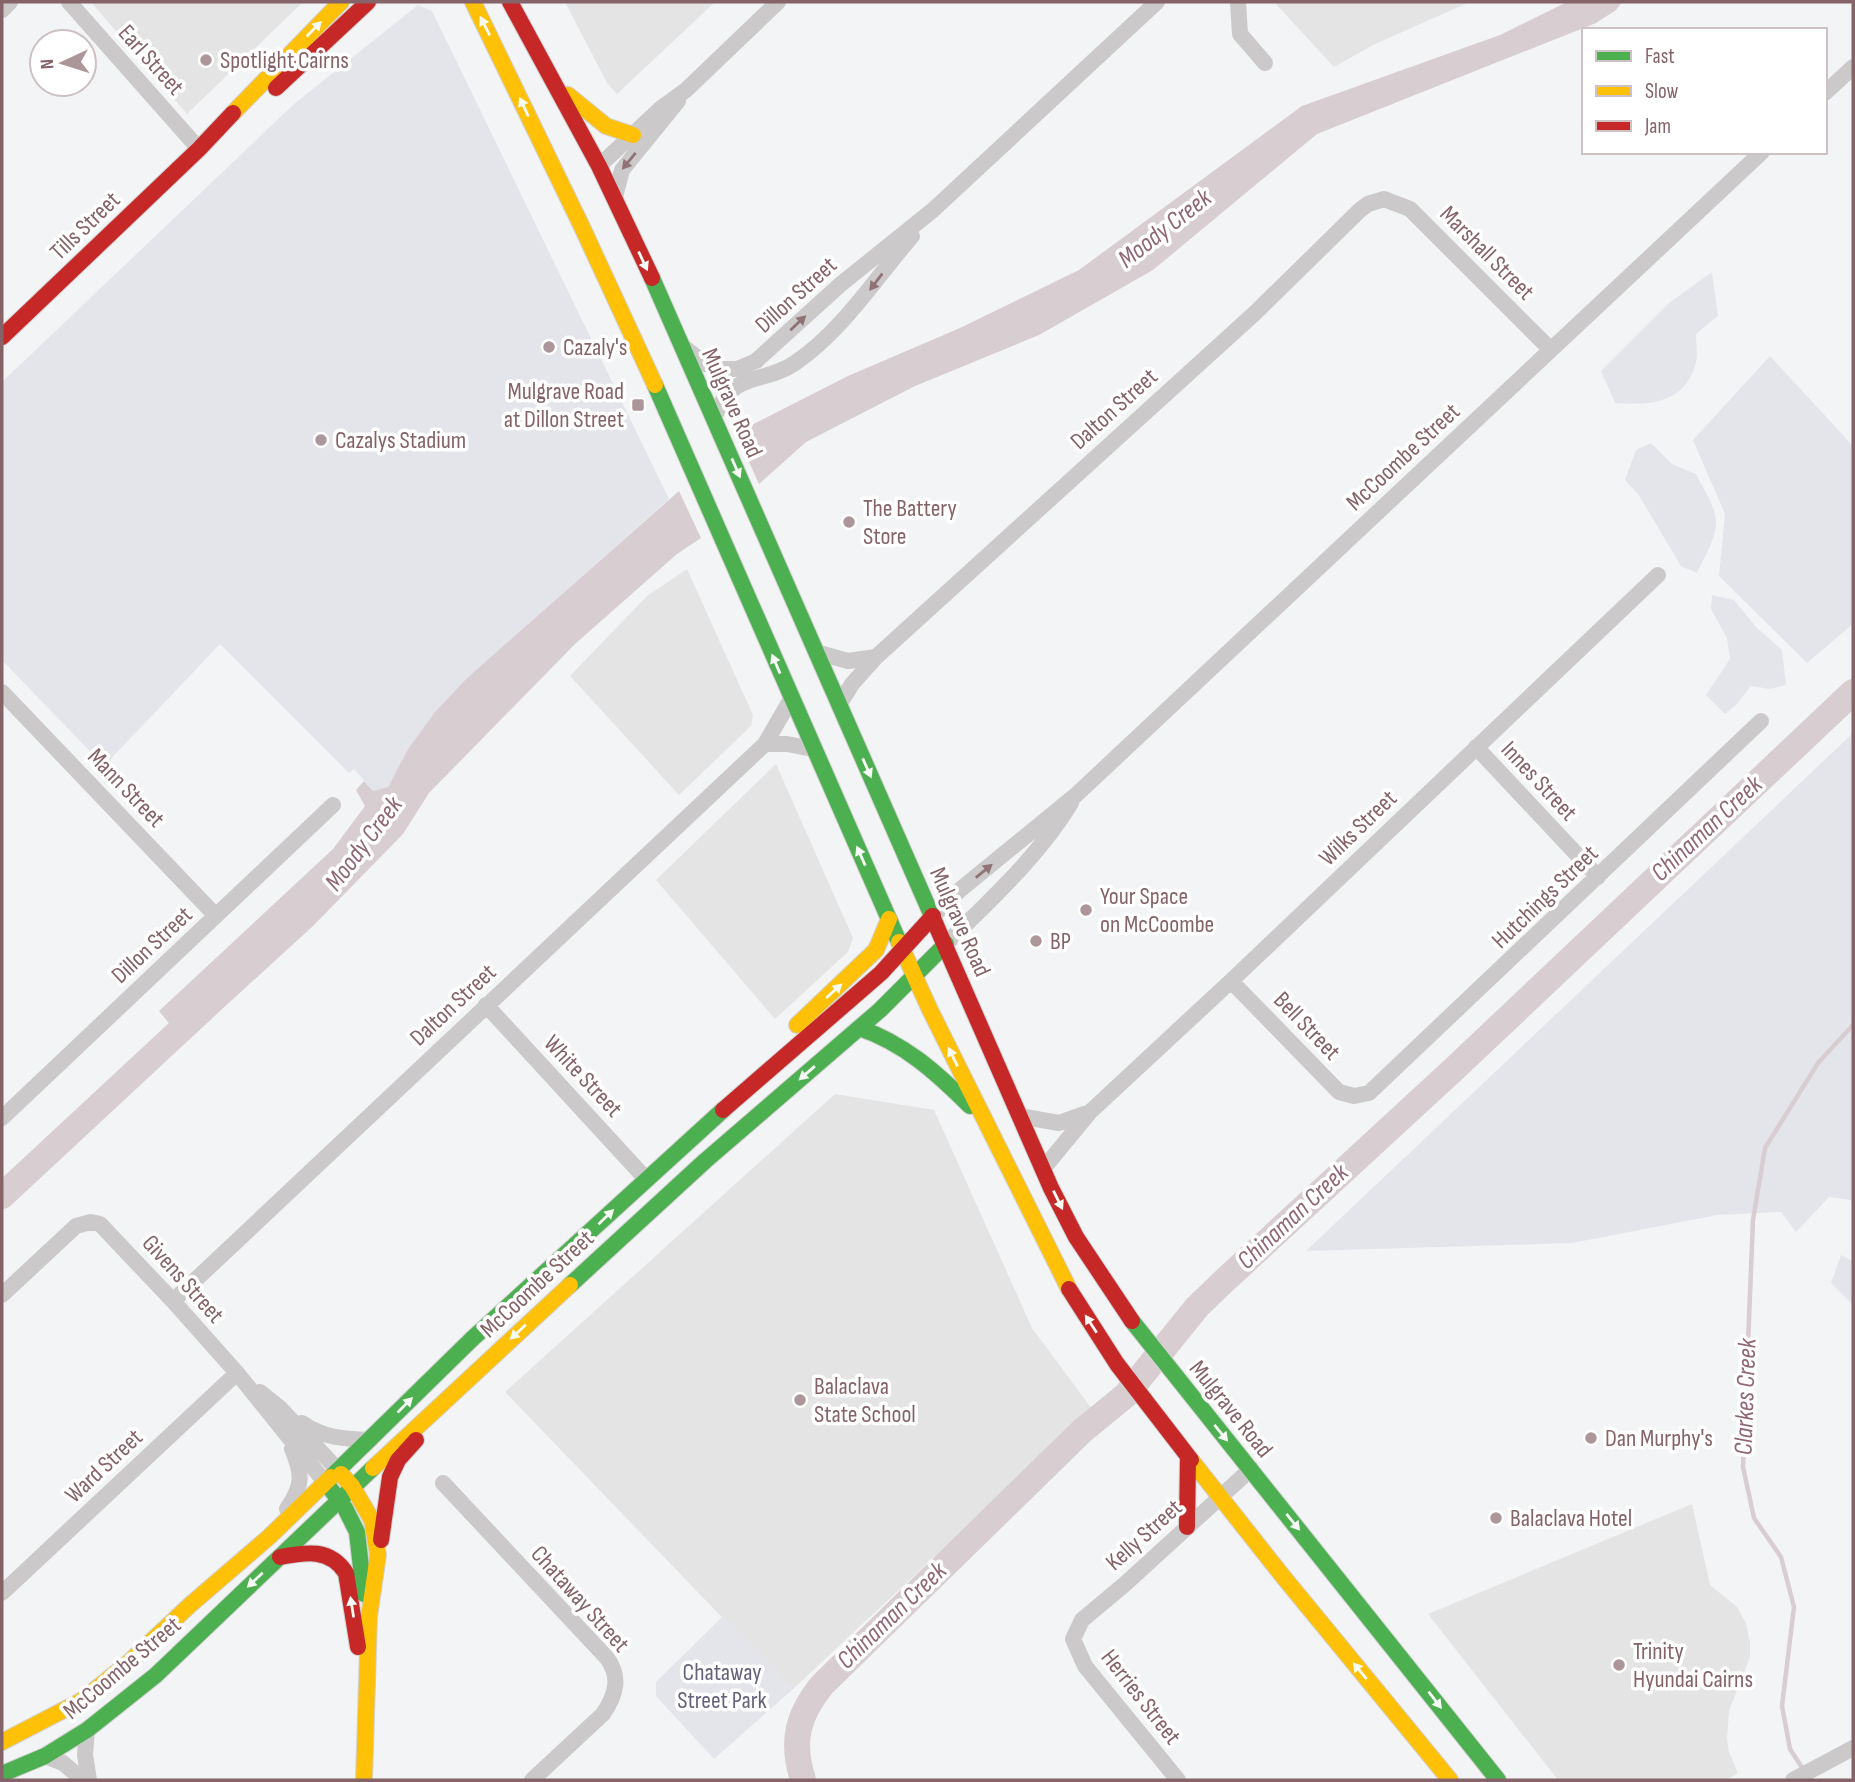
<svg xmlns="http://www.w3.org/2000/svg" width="1855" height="1782" font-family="'Sofia Sans Condensed',sans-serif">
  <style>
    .built { fill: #e5e4e5 }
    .green { fill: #e4e5eb }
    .water { fill: #d8cdd1 }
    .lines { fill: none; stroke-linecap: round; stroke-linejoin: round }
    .stream { stroke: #d8cdd1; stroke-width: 4.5 }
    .river { stroke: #d8cdd1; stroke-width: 26 }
    .fast-casing { stroke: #d2d0d1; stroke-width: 18 }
    .slow-casing { stroke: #d2d0d1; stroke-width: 18 }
    .jam-casing { stroke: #d2d0d1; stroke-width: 18 }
    .street { stroke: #cbc9c9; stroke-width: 16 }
    .fast { stroke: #4caf50; stroke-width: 16 }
    .slow { stroke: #ffc107; stroke-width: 16 }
    .jam { stroke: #c62828; stroke-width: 16 }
    .oneway { fill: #f6fbf6 }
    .oneway2 { fill: #907277 }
    .poi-dot { fill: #ac9699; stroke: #fff; stroke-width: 2.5 }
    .labels { text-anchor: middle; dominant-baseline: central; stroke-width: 7; stroke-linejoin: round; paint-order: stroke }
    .street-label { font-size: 24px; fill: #856368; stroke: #fff }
    .poi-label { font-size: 24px; fill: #856368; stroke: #fff; text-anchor: start }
    .park-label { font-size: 24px; fill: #67627c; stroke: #fff }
    .water-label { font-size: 26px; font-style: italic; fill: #906775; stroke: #fff }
  </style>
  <rect width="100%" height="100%" fill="#f3f4f5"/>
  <path class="built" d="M91,2H303L187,114Z
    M565,2H715L617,94L607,83Z
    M1274,2H1470L1375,44L1334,67Z
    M687,569L753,715L751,726L679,795L570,676L647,596Z
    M776,764L853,938L848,952L775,1019L656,880Z
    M835,1094L934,1110L1032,1328L1092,1409L792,1690L505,1392Z
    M1692,1504L1710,1585L1737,1607L1746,1623L1750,1642V1657L1729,1711L1727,1739L1729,1752L1738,1773L1727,1780H1558L1428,1614Z"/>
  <path class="green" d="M418,5L432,11L669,499L467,678L435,712L408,749L388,787L373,791L354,769L349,773L220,644L104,766L2,660V382L294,104Z
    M1712,272L1718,316L1696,334C1696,343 1698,354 1696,362C1687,403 1649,406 1615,403L1601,371L1669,303Z
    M1770,356L1853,446V624L1807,663L1719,576L1725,514L1693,440Z
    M1651,443L1672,464L1696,474C1703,488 1715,505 1716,521C1717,537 1704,558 1697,573L1681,566L1638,494L1625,480L1636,450Z
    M1712,595L1734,600L1756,627L1782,650L1786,685L1770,689L1751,686L1736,705L1725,714L1706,695L1730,659L1727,638L1711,609Z
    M1853,733V1209L1851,1200L1829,1197L1796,1232L1781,1212L1717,1215L1572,1243L1306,1251Z
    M1841,1255L1853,1261V1305L1831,1283Z
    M723,1616L792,1690L714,1759L656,1696V1682Z"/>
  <path class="water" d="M1567,2H1622L1616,10L1596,23L1317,134L1153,270L1039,335L915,386L806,442L759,484L736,433L848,376L960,328L1079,270L1302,106L1500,35Z
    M679,491L701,538L677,554L575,644L429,793L403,834L313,926L185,1043L159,1011L333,849L365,806L356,790L364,781L373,791L388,787L408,749L435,712L467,678Z"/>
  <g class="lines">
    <path class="stream" d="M1810,1780L1790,1749L1782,1706L1794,1607L1781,1557L1754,1518L1743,1467L1753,1220L1765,1148L1818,1063L1853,1025"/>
    <path class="river" d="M2,1196L203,1009
      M803,1780C791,1742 797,1716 822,1685L1082,1431L1126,1395L1197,1307L1223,1282L1453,1070L1853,692"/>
    <defs>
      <path id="fast" d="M652,278L932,916
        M655,385L899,942
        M859,1028C904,1043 937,1073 970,1106
        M570,1285L705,1161L880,1010L946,944
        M1132,1321L1498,1780
        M331,1477L472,1339L723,1110
        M329,1487L345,1508L357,1532L364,1594
        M2,1774L45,1756L87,1730L156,1675L373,1468"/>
      <path id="slow" d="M473,2L582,227L655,385
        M568,95L606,126L633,135
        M233,113L341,2
        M899,942L930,1010L1069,1289
        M797,1025L876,950L889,919
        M1191,1460L1281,1574L1450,1780
        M373,1468L570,1285
        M341,1474L352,1486L372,1520L378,1555L369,1617L364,1780
        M2,1742L81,1701L127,1664L190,1605L269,1537L331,1477"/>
      <path id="jam" d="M510,2L599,166L652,278
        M276,88L368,2
        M2,337L199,149L233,113
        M932,916L1051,1188L1076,1237L1132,1321
        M723,1110L881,973L933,916
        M1069,1289L1117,1364L1191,1460
        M1187,1527L1188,1456
        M381,1540L390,1477L398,1460L416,1440
        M280,1557C306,1552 330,1548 346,1573L358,1647"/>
    </defs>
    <use href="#fast" class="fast-casing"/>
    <use href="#slow" class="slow-casing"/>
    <use href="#jam" class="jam-casing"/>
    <path class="street" d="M69,2L199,149
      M1238,2L1240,34L1265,63
      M2,10L10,2
      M1825,93L1853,67
      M599,166L660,109L686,90L778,2
      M615,197L622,170L678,101
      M685,348L706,364L722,369H737L756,361L841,284L933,210L1157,2
      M714,418C734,368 761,386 795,363C843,330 875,279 912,236
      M816,652L848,661L876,657
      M2,692L216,916
      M839,705L852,684L876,657L1255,313L1360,210L1368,204L1384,199L1410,209L1550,349
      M765,744H787L813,749
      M1476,747L1598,877
      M933,916L961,889L1076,795L1762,152
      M946,944C990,900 1038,857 1071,803
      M1231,981L1339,1092L1354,1096L1369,1093L1761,721
      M486,1005L646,1179
      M1019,1116L1059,1123L1084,1114
      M2,1118L333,805
      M1043,1169L1090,1112L1231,981L1658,575
      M2,1295L76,1226L91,1222L100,1224L173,1301L237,1373L324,1481
      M173,1301L765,744L791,699
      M260,1392L280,1408L337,1469
      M302,1423C323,1438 345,1439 370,1440
      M443,1483L607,1658C621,1677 616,1695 603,1714L532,1780
      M287,1509C303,1485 303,1475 292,1449
      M2,1593L237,1373
      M87,1730L85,1755L89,1780
      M45,1756L63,1763L83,1780
      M1178,1780L1085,1666L1073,1639L1082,1620L1125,1584L1251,1469
      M1793,1780L1853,1748"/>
    <use href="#fast" class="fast"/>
    <use href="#slow" class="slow"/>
    <use href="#jam" class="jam"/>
  </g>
  <defs><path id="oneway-solid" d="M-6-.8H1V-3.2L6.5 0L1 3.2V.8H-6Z" transform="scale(1.75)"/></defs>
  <g class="oneway">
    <use href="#oneway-solid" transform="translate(485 26) rotate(-117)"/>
    <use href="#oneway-solid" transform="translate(314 29) rotate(-45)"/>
    <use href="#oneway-solid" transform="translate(524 107) rotate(-115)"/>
    <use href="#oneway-solid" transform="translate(643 261) rotate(65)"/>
    <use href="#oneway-solid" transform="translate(736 468) rotate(66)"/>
    <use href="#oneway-solid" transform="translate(776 664) rotate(-113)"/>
    <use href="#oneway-solid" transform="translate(867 768) rotate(66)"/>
    <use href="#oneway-solid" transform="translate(861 856) rotate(-114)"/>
    <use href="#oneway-solid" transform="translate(834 991) rotate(-42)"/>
    <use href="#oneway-solid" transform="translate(953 1057) rotate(-116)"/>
    <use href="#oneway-solid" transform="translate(807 1073) rotate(139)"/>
    <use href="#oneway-solid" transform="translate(1058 1200) rotate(64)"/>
    <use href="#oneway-solid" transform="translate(606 1217) rotate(-44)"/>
    <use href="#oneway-solid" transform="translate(1091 1324) rotate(-123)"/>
    <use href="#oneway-solid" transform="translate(518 1332) rotate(137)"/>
    <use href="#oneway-solid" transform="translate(405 1405) rotate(-45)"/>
    <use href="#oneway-solid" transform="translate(1221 1433) rotate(51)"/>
    <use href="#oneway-solid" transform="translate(1293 1522) rotate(51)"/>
    <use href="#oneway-solid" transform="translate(255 1580) rotate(137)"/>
    <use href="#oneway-solid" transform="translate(352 1607) rotate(-99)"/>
    <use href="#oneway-solid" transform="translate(1360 1671) rotate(-129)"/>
    <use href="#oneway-solid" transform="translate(1435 1700) rotate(52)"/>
  </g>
  <g class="oneway2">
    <use href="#oneway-solid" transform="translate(629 161) rotate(129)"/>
    <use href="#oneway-solid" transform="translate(876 282) rotate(127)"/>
    <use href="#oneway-solid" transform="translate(798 323) rotate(-43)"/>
    <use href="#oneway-solid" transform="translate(984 871) rotate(-39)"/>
  </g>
  <g class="poi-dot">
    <circle cx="206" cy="60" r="7"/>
    <circle cx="549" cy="347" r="7"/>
    <rect x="631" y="398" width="14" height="14" rx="3.5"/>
    <circle cx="321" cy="440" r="7"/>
    <circle cx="849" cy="522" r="7"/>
    <circle cx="1086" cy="910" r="7"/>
    <circle cx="1036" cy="941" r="7"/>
    <circle cx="800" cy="1400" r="7"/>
    <circle cx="1591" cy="1438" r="7"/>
    <circle cx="1496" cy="1518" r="7"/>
    <circle cx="1619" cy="1665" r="7"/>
  </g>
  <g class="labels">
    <g class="street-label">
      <text transform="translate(151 60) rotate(48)">Earl Street</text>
      <text transform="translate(85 226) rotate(-44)">Tills Street</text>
      <text transform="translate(1487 253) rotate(45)">Marshall Street</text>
      <text transform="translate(796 295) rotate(-42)">Dillon Street</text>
      <text transform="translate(732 403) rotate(66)">Mulgrave Road</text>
      <text transform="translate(1114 409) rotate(-42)">Dalton Street</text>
      <text transform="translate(1403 457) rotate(-43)">McCoombe Street</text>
      <text transform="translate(1539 781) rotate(47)">Innes Street</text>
      <text transform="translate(126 788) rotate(46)">Mann Street</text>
      <text transform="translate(1358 828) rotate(-44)">Wilks Street</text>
      <text transform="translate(1545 897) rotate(-44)">Hutchings Street</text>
      <text transform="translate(960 922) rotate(66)">Mulgrave Road</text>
      <text transform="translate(152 945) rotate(-43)">Dillon Street</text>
      <text transform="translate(453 1005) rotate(-43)">Dalton Street</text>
      <text transform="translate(1307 1026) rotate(46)">Bell Street</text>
      <text transform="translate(583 1076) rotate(47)">White Street</text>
      <text transform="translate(183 1279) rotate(48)">Givens Street</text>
      <text transform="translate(537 1284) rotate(-43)">McCoombe Street</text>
      <text transform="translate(1231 1409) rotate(51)">Mulgrave Road</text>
      <text transform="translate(104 1466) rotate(-43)">Ward Street</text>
      <text transform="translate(1144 1535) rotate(-42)">Kelly Street</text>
      <text transform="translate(580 1599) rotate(48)">Chataway Street</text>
      <text transform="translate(122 1668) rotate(-40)">McCoombe Street</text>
      <text transform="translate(1141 1697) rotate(52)">Herries Street</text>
    </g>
    <g class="poi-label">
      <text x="220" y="60">Spotlight Cairns</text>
      <text x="563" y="347">Cazaly's</text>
      <text x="624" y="391" text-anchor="end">Mulgrave Road<tspan x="624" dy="28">at Dillon Street</tspan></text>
      <text x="335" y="440">Cazalys Stadium</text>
      <text x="863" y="508">The Battery<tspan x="863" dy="28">Store</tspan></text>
      <text x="1100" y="896">Your Space<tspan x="1100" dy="28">on McCoombe</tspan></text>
      <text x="1050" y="941">BP</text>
      <text x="814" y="1386">Balaclava<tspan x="814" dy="28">State School</tspan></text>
      <text x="1605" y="1438">Dan Murphy's</text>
      <text x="1510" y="1518">Balaclava Hotel</text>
      <text x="1633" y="1651">Trinity<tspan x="1633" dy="28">Hyundai Cairns</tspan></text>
    </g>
    <g class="park-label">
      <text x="722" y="1672">Chataway<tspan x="722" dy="28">Street Park</tspan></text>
    </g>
    <g class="water-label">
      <text transform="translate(1165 229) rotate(-38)">Moody Creek</text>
      <text transform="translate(1707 829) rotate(-43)">Chinaman Creek</text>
      <text transform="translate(364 844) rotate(-53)">Moody Creek</text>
      <text transform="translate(1293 1217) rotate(-43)">Chinaman Creek</text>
      <text transform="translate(1746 1397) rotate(-88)">Clarkes Creek</text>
      <text transform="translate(892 1616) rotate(-44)">Chinaman Creek</text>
    </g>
  </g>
  <rect width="1855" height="1782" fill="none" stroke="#856368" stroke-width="7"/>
  <rect x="1582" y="28" width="245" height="126" fill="#ffffff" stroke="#cec1c3" stroke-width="2"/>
  <rect x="1596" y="51" width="35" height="10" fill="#4caf50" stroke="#cec1c3" stroke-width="2"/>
  <text x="1645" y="63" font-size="21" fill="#856368">Fast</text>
  <rect x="1596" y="86" width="35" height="10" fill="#ffc107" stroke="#cec1c3" stroke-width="2"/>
  <text x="1645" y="98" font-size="21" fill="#856368">Slow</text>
  <rect x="1596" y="121" width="35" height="10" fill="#c62828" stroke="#cec1c3" stroke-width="2"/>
  <text x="1645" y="133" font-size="21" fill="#856368">Jam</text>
  <g transform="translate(63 63) rotate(266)"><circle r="33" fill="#ffffff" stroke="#cec1c3" stroke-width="2"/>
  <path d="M0-5L12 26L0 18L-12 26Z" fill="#ac9699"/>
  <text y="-10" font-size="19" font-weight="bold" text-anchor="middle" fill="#856368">N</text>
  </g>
</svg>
